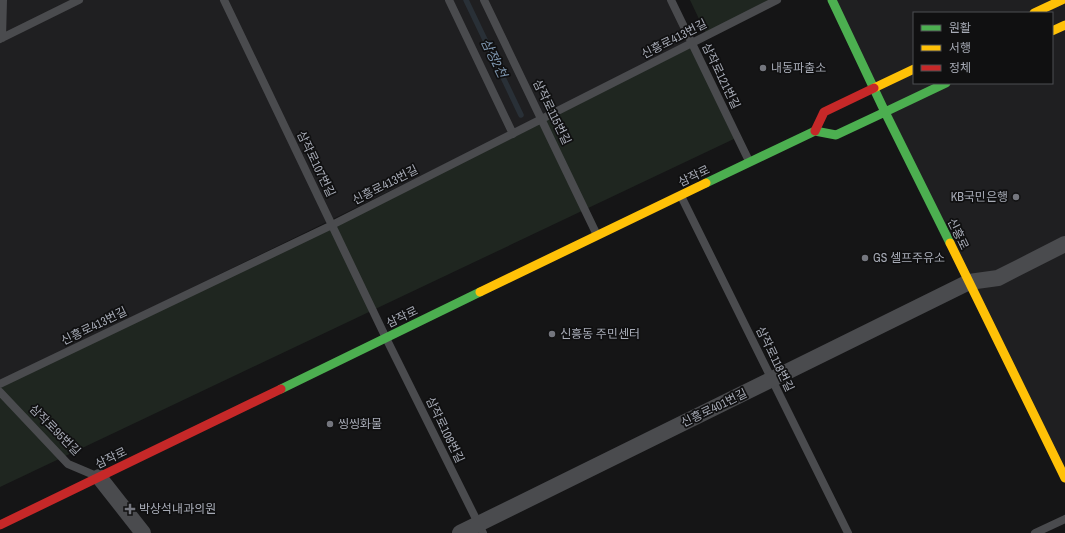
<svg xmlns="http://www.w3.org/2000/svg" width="1065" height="533" font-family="'Archivo Narrow','Noto Sans KR',sans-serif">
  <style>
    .built { fill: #1f1f21; fill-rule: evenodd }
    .green { fill: #1f2620 }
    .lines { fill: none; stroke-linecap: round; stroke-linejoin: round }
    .stream { stroke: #293037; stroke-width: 5.5 }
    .lane { stroke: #4a4b4e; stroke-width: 8 }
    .street { stroke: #4a4b4e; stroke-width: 16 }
    .fast { stroke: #4caf50; stroke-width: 9 }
    .slow { stroke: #ffc107; stroke-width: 9 }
    .jam { stroke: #c62828; stroke-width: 9 }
    .poi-dot { fill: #74767e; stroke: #101011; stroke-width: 1.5 }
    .labels { text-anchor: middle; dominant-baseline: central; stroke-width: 3.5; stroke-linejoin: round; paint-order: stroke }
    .street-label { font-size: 12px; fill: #a7abb6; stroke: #101011 }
    .poi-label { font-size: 12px; fill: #a7abb6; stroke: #101011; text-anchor: start }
    .water-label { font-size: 13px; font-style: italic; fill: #7f97b0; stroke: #101011 }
  </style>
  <rect width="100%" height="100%" fill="#151516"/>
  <path class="built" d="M0,0H671L692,43L0,382Z
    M832,0H1065V478ZM914,13H1052V83H914Z"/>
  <path class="green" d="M690,0H777L707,36Z
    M692,43L738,137L0,487V385Z"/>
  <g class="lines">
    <path class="stream" d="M466,0L521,115"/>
    <path class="lane" d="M224,0L386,338L483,533
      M449,0L513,134
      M484,0L596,233
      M671,0L749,161
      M2,38L3,0
      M0,39L79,0
      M681,196L848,533
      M0,384L332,225L777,0
      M0,392L68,464L94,475
      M1035,533L1065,519"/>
    <path class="street" d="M99,477L143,533
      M460,533L969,282L998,278L1065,244"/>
    <path class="fast" d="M832,0L885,112L946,83
      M706,183L815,131L836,135L885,112L950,243
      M281,389L480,292"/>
    <path class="slow" d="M1034,13L1062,0
      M1052,31L1065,25
      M874,88L914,69
      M950,243L1065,478
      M480,292L706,183"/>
    <path class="jam" d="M815,131L824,112L874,88
      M0,525L281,389"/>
  </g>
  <g class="poi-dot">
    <circle cx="763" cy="68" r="4"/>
    <circle cx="1016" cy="197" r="4"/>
    <circle cx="865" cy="258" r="4"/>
    <circle cx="552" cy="334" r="4"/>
    <circle cx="330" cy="424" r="4"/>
    <path d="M128 503h4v4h4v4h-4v4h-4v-4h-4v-4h4z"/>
  </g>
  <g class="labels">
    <g class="street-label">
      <text transform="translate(674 39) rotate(-27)">신흥로413번길</text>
      <text transform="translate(721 76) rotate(64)">삼작로121번길</text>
      <text transform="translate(552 112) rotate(64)">삼작로115번길</text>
      <text transform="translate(316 164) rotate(64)">삼작로107번길</text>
      <text transform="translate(694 176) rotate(-26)">삼작로</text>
      <text transform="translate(385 185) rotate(-27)">신흥로413번길</text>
      <text transform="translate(958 234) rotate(64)">신흥로</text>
      <text transform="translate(402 317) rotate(-26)">삼작로</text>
      <text transform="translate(94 326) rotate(-26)">신흥로413번길</text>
      <text transform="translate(775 359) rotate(64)">삼작로118번길</text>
      <text transform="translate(714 408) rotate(-26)">신흥로401번길</text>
      <text transform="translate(55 430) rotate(45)">삼작로95번길</text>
      <text transform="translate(445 430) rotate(64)">삼작로108번길</text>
      <text transform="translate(111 458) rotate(-26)">삼작로</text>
    </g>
    <g class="poi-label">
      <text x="771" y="68">내동파출소</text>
      <text x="1008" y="197" text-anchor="end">KB국민은행</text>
      <text x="873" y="258">GS 셀프주유소</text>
      <text x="560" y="334">신흥동 주민센터</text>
      <text x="338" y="424">씽씽화물</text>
      <text x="139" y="509">박상석내과의원</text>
    </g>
    <g class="water-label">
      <text transform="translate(494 58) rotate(64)">삼정2천</text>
    </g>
  </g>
  <rect x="913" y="12" width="140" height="72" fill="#101011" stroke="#4c4e53"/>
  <rect x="921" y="25" width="20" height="6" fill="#4caf50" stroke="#4c4e53"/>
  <text x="949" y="32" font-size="12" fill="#a7abb6">원활</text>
  <rect x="921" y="45" width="20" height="6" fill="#ffc107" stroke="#4c4e53"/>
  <text x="949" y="52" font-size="12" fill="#a7abb6">서행</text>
  <rect x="921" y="65" width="20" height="6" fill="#c62828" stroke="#4c4e53"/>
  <text x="949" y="72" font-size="12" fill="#a7abb6">정체</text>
</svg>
